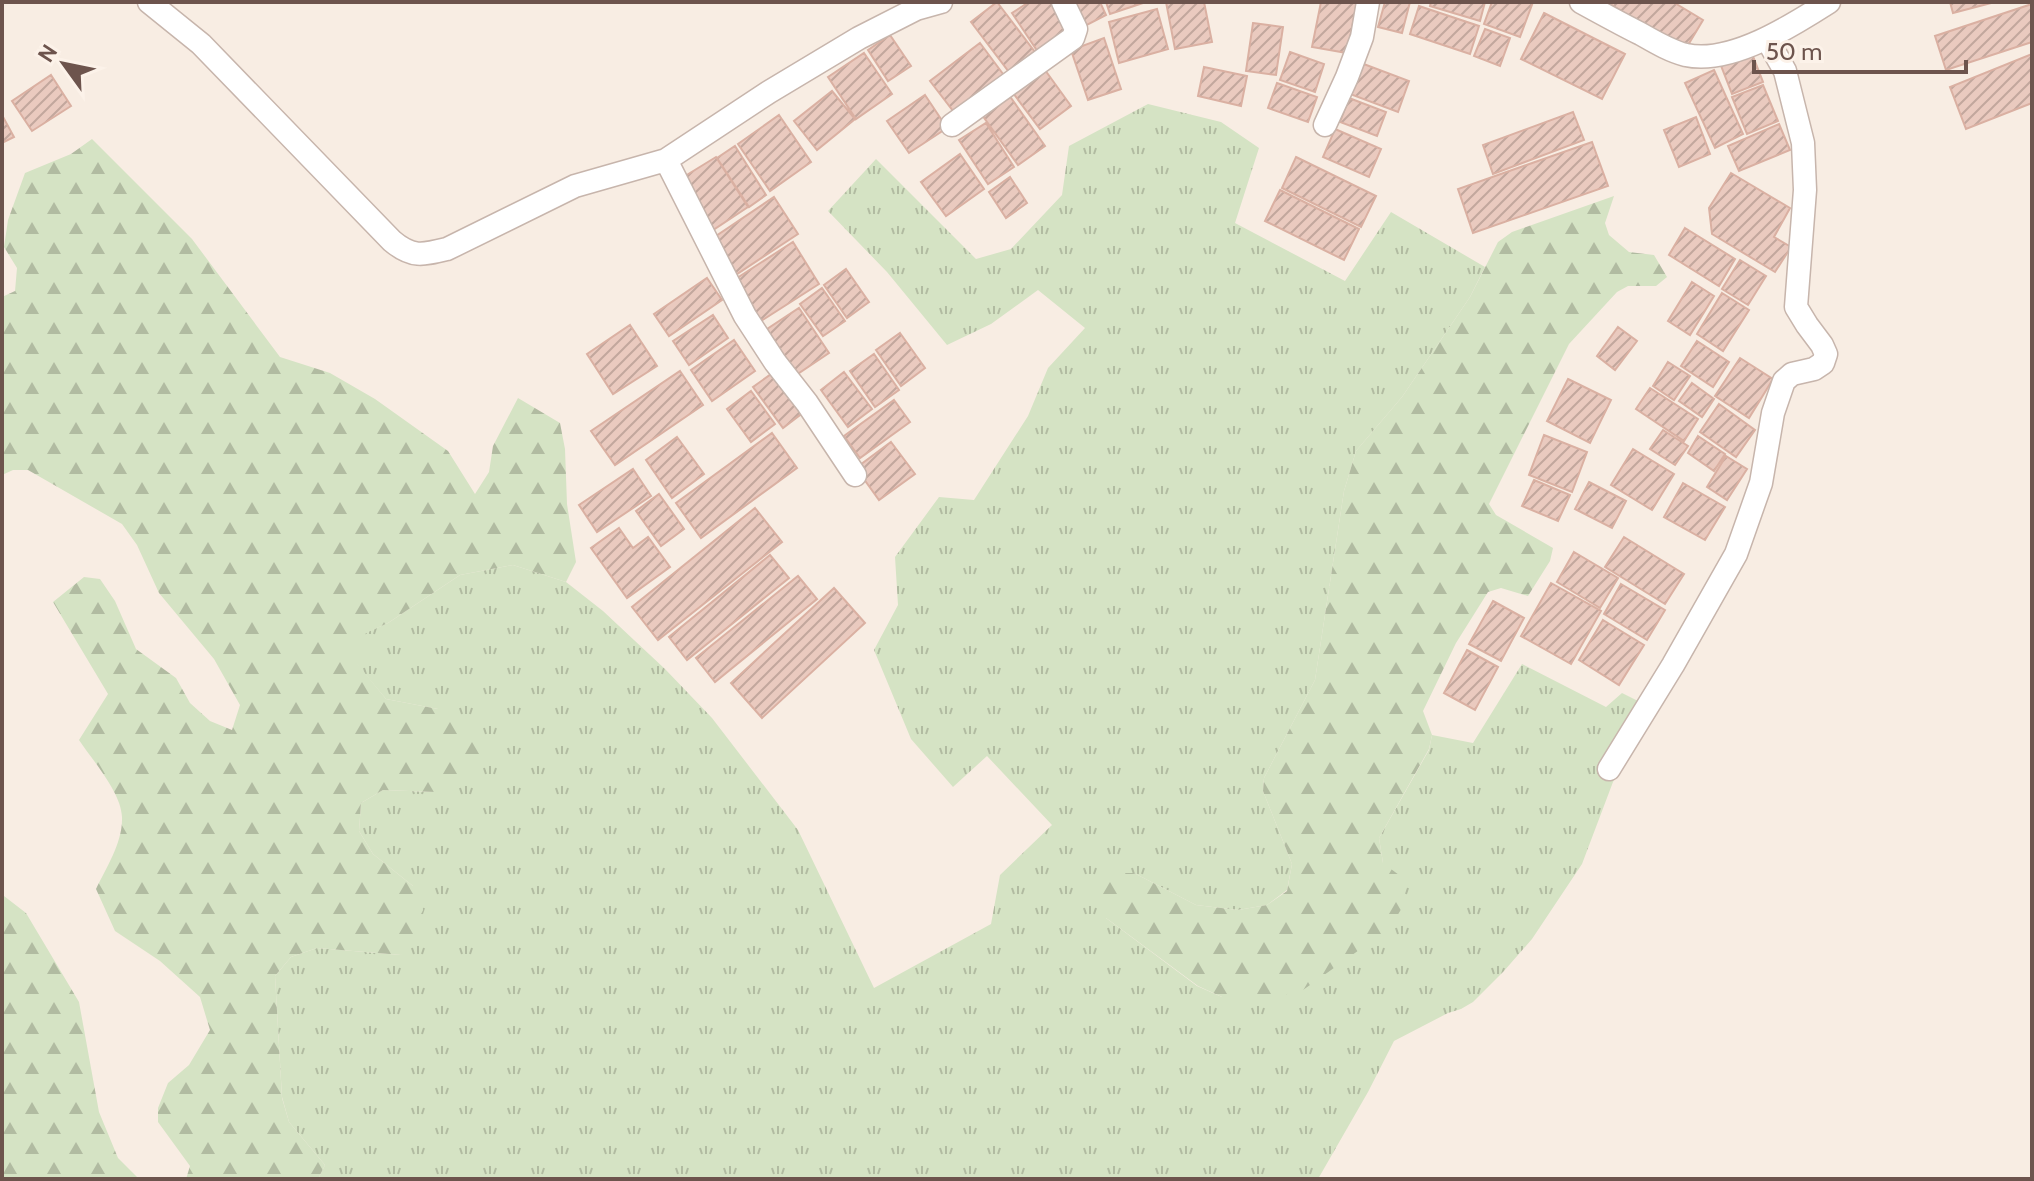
<svg xmlns="http://www.w3.org/2000/svg" width="2034" height="1181" font-family="Cabin,sans-serif">
  <style>
    .grass { fill: url(#grass-tufts) }
    .forest { fill: url(#forest-firs) }
    .building { fill: url(#building-hatch); stroke: #dab0a2; stroke-width: 2 }
    .lines { fill: none; stroke-linecap: round; stroke-linejoin: round }
    .street-casing { stroke: #c7b5ac; stroke-width: 25 }
    .street { stroke: #fff; stroke-width: 22 }
  </style>
  <defs>
    <pattern id="grass-tufts" width="24" height="20" patternUnits="userSpaceOnUse" patternTransform="scale(2)"><rect width="24" height="20" fill="#d5e3c4"/><path d="M3 7l-1-3M5 7V3M7 7l1-3M15 17l-1-3M17 17v-4M19 17l1-3" fill="none" stroke="#b1bba1"/></pattern>
    <pattern id="forest-firs" width="22" height="20" patternUnits="userSpaceOnUse" patternTransform="scale(2)"><rect width="22" height="20" fill="#d5e3c4"/><path d="M5 1l3.5 6h-7zM16 11l3.5 6h-7z" fill="#b1bba1"/></pattern>
    <pattern id="building-hatch" width="6" height="6" patternUnits="userSpaceOnUse" patternTransform="scale(2)"><rect width="6" height="6" fill="#eacabf"/><path d="M-1 1l2-2M0 6l6-6M5 7l2-2" fill="none" stroke="#c2a79d"/></pattern>
  </defs>
  <rect width="100%" height="100%" fill="#f8ede3"/>
  <path class="grass" d="M1148,104L1221,122L1259,148L1235,223L1345,281L1391,212L1485,267L1470,297L1402,397L1356,451L1344,491L1315,680L1264,778L1263,791L1292,864L1287,890L1267,905L1238,910L1196,905L1134,873L1106,918L1197,986L1222,997L1383,863L1379,838L1429,750L1432,735L1473,743L1522,664L1606,707L1622,693L1654,709L1613,782L1582,864L1532,939L1504,971L1473,1002L1461,1009L1448,1013L1394,1041L1368,1092L1318,1179H318L325,1165L289,1122L282,1097L275,976L291,957L317,948L401,955L413,886L373,854L359,831L361,803L383,790L435,792L438,709L386,699L350,656L365,633L388,623L460,575L513,565L566,582L603,611L665,669L712,718L798,830L874,988L991,924L1000,875L1052,825L987,756L953,787L911,739L874,650L898,605L895,557L939,497L974,500L1028,416L1048,368L1085,328L1038,290L991,324L947,345L887,272L828,211L876,159L976,259L1011,249L1062,195L1069,146Z"/>
  <path class="forest" d="M92,139L192,239L280,357L330,373L375,399L448,451L475,494L489,472L493,446L518,398L560,423L565,449L567,504L576,562L566,582L513,565L460,575L388,623L366,633L351,656L386,699L438,709L482,737L480,764L435,792L383,790L361,803L359,831L373,854L413,886L423,909L421,935L401,955L317,948L291,957L275,976L282,1098L289,1122L325,1165L318,1179H186L190,1166L158,1122V1108L168,1083L189,1065L210,1030L200,997L160,961L115,931L96,889C106,868 123,842 122,817C121,792 93,761 79,740L108,694L53,602L84,577L100,579L115,601L136,649L176,678L190,703L210,721L232,730L240,705L214,659L159,593L137,545L122,524L28,470H13L2,475V297L15,291L17,268L4,247L8,220L25,173L71,154Z
    M1614,196L1605,223L1609,235L1629,252L1654,255L1667,277L1656,286H1628L1617,292L1569,344L1489,504L1496,515L1553,548L1550,561L1528,596L1501,588L1488,592L1456,643L1423,711L1432,735L1429,749L1379,838L1383,863L1403,878V906L1390,928L1303,990L1275,997H1222L1198,986L1106,918L1094,883L1117,873H1134L1196,905L1238,910L1267,905L1287,891L1292,864L1263,791L1264,778L1315,680L1344,491L1356,451L1402,397L1470,297L1498,242L1512,232Z
    M4,896L26,913L79,1002L99,1112L118,1158L139,1179H2V897Z"/>
  <path class="building" d="M997,2L1035,52L1009,72L971,22Z
    M1029,2H1051L1070,31L1038,52L1012,13Z
    M1071,2H1100L1106,15L1083,27Z
    M1106,2H1146L1110,14Z
    M1166,2H1204L1212,42L1175,49Z
    M1321,2H1357L1347,53L1312,47Z
    M1385,2H1410L1402,33L1378,27Z
    M1431,2H1485L1480,21L1430,6Z
    M1492,2H1533L1520,37L1484,24Z
    M1607,2H1673L1703,20L1685,50Z
    M1950,2H1995L1953,13Z
    M2032,4V42L1946,70L1935,36Z
    M1419,6L1479,26L1470,54L1410,34Z
    M1157,9L1168,49L1119,63L1109,22Z
    M1544,13L1625,54L1602,99L1521,59Z
    M1253,23L1283,27L1276,75L1246,71Z
    M1485,29L1510,38L1500,66L1474,56Z
    M890,35L911,66L888,81L868,50Z
    M1104,38L1121,89L1088,100L1071,50Z
    M980,43L1006,78L957,116L930,81Z
    M1751,51L1763,82L1732,94L1720,63Z
    M1290,52L1324,64L1315,92L1280,80Z
    M864,53L892,94L856,119L828,77Z
    M2032,54V103L1966,129L1950,87Z
    M1361,63L1409,81L1398,112L1350,94Z
    M1204,67L1247,76L1241,106L1198,96Z
    M1045,70L1071,106L1040,129L1013,93Z
    M1714,70L1743,134L1715,148L1685,83Z
    M51,75L71,106L32,131L12,101Z
    M1277,83L1317,97L1308,122L1268,108Z
    M1763,85L1778,121L1747,134L1732,97Z
    M832,91L855,119L817,150L794,121Z
    M925,95L947,128L909,153L887,121Z
    M1009,95L1045,146L1018,165L982,115Z
    M1349,98L1386,112L1377,136L1340,122Z
    M1573,112L1584,140L1493,174L1483,145Z
    M2,115L14,137L2,143Z
    M779,115L811,162L770,191L738,144Z
    M1696,117L1710,154L1679,167L1664,130Z
    M986,123L1014,167L988,184L959,140Z
    M1779,124L1790,150L1739,171L1728,146Z
    M1335,129L1381,149L1369,177L1323,157Z
    M1592,142L1608,186L1473,233L1458,189Z
    M735,146L766,195L749,207L717,158Z
    M960,154L984,189L946,216L921,182Z
    M716,157L748,207L710,232L677,181Z
    M1296,157L1376,196L1361,227L1282,188Z
    M1731,173L1790,208L1774,237L1791,247L1775,272L1712,234L1709,208Z
    M1010,177L1027,203L1006,218L989,192Z
    M1280,190L1359,229L1344,260L1265,221Z
    M774,197L798,234L734,276L710,240Z
    M1685,228L1735,259L1719,286L1669,255Z
    M793,242L819,284L761,321L734,280Z
    M1740,260L1766,276L1748,305L1722,289Z
    M846,269L869,302L847,318L824,285Z
    M707,278L722,300L669,336L654,314Z
    M1692,282L1714,296L1690,335L1668,321Z
    M822,288L845,321L823,336L800,304Z
    M1722,293L1749,310L1723,351L1697,334Z
    M799,308L829,353L796,375L767,329Z
    M713,315L728,338L689,365L673,341Z
    M630,325L657,366L613,394L587,354Z
    M1618,327L1637,341L1615,370L1597,356Z
    M900,333L925,368L901,386L876,350Z
    M734,340L755,371L712,401L691,370Z
    M1697,341L1729,362L1713,387L1681,366Z
    M874,354L899,390L875,407L850,371Z
    M1740,358L1773,379L1749,418L1715,396Z
    M1668,362L1690,376L1674,400L1653,386Z
    M680,371L703,405L615,465L591,431Z
    M774,372L804,412L783,428L753,387Z
    M844,372L872,409L848,427L821,390Z
    M1568,379L1611,400L1590,443L1547,421Z
    M1692,383L1714,399L1702,417L1679,401Z
    M1650,388L1698,419L1684,441L1636,409Z
    M751,391L775,424L751,442L727,409Z
    M894,400L910,422L860,458L844,436Z
    M1719,404L1755,430L1736,457L1700,432Z
    M1663,430L1688,446L1675,465L1650,449Z
    M772,433L797,468L701,538L676,503Z
    M1544,435L1587,452L1572,492L1529,475Z
    M1698,436L1725,454L1714,471L1688,453Z
    M677,437L704,474L672,498L646,460Z
    M891,442L915,474L879,500L856,468Z
    M1633,449L1674,474L1652,510L1611,485Z
    M1726,456L1747,469L1727,500L1707,487Z
    M633,469L651,496L597,532L579,505Z
    M1534,480L1570,495L1558,521L1522,506Z
    M1589,482L1626,501L1612,528L1575,509Z
    M1683,483L1725,507L1705,540L1664,517Z
    M659,494L684,529L661,546L636,511Z
    M755,508L782,542L658,640L632,607Z
    M619,528L633,548L648,537L670,567L627,598L591,548Z
    M1624,537L1684,574L1665,604L1605,567Z
    M1574,552L1618,578L1600,608L1557,582Z
    M770,555L789,578L687,660L669,637Z
    M798,576L817,599L715,682L696,658Z
    M1551,583L1601,611L1571,664L1521,636Z
    M1621,584L1665,610L1647,640L1604,614Z
    M834,588L865,623L762,718L731,683Z
    M1493,601L1524,618L1501,661L1469,644Z
    M1603,620L1644,645L1619,685L1579,660Z
    M1467,650L1498,667L1475,710L1444,693Z"/>
  <g class="lines">
    <defs>
      <path id="street" d="M149,2L201,44L392,241C412,258 423,255 447,249L575,186L666,160L769,92L859,38L916,9L941,2
        M1581,2C1601,13 1621,24 1641,34C1655,42 1670,51 1686,55C1731,65 1793,25 1829,2
        M952,125L1073,38L1076,29L1063,2
        M1325,125L1347,77L1362,37L1368,2
        M666,160L745,316L775,362L807,403L855,475
        M1609,769L1673,665L1736,554L1761,483L1773,413L1784,381L1792,374L1814,369L1823,363L1826,354L1822,345L1807,325L1796,307L1805,190L1803,143L1785,71L1767,39"/>
    </defs>
    <use href="#street" class="street-casing"/>
    <use href="#street" class="street"/>
  </g>
  <rect width="2034" height="1181" fill="none" stroke="#6d544d" stroke-width="8"/>
  <g transform="translate(64 64) rotate(303)" stroke="#fcf2e9" stroke-width="6" paint-order="stroke">
  <path d="M0-6L14 30L0 20L-14 30Z" fill="#6d544d"/>
  <text y="-12" font-size="22" font-weight="bold" text-anchor="middle" fill="#6d544d">N</text>
  </g>
  <path d="M1754 60v12h212v-12" fill="none" stroke="#6d544d" stroke-width="4"/>
  <text x="1766" y="60" font-size="24" fill="#6d544d" stroke="#fcf2e9" stroke-width="6" paint-order="stroke">50 m</text>
</svg>
